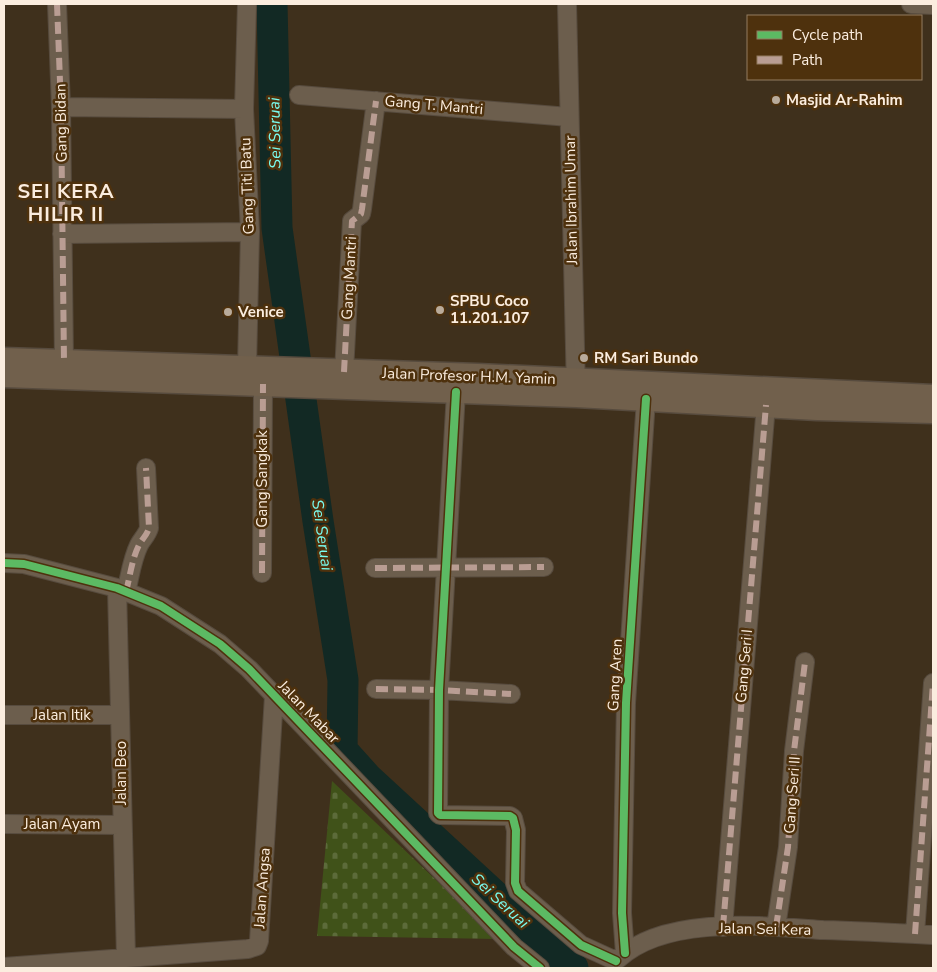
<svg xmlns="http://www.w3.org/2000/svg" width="937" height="972" font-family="'Nunito Sans',sans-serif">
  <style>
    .cemetery { fill: url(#cemetery-stones) }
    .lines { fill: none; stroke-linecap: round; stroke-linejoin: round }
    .river { stroke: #122924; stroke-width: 31 }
    .minor-casing { stroke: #574b3e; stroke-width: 20 }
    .major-casing { stroke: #574b3e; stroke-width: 25 }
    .minor { stroke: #6c5e4d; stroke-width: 18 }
    .major { stroke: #71604c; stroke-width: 22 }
    .quiet { stroke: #b99d93; stroke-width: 6; stroke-dasharray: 12 6; stroke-linecap: butt }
    .cycleway-casing { stroke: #4e310d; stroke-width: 11 }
    .cycleway { stroke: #5cba63; stroke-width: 8 }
    .poi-dot { fill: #b9ab9b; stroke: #4e310d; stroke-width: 2 }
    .labels { text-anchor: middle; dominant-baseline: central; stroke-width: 5; stroke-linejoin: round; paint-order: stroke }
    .poi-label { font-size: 15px; font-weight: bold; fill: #fbeddf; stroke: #4e310d; text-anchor: start }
    .street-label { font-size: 15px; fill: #fbeddf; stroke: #4e310d }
    .water-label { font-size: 16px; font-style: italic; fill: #79fcf0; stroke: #4e310d }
    .district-label { font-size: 20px; font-weight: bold; letter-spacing: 1px; fill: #fbeddf; stroke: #4e310d }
  </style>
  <defs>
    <pattern id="cemetery-stones" width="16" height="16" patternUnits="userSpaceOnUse" patternTransform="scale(1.25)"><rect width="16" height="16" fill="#405219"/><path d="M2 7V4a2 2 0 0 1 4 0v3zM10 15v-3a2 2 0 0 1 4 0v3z" fill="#5c6b3a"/></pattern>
  </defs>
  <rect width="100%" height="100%" fill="#3f301c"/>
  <path class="cemetery" d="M332 781 498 939 317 936Z"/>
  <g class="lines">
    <path class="river" d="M272 4 277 228 318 521 343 680 342 750 368 779 573 968"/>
    <defs>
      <path id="minor" d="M57 4 61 107 64 362
        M247 4 244 109 250 232 247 368
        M567 4 576 391
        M911 4 933 5
        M299 95 569 117
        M61 107 244 109
        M62 234 250 232
        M344 372 352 221 361 214 362 209 376 101
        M456 392 439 690 438 813 440 815 510 816 513 818 516 830 515 883 518 891 581 945 616 961
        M4 563 24 564 117 588 161 606 220 644 249 669 514 947 540 968
        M375 568 544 567
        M262 573 263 384
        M117 588 126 957
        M126 592C130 576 132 559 139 545 142 539 147 535 149 528L146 468
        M376 689 439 690 511 694
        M4 715H120
        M4 824 121 825
        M723 927 766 405
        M776 927 788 847 794 751 805 662
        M915 934 933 683
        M625 953 622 913 626 703 646 399
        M618 959C666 915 762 926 823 930 860 931 897 933 933 935
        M4 967 248 949 257 946 259 941 274 696"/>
      <path id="major" d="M4 359 478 375 933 396
        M4 376 576 396 817 409 933 412"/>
    </defs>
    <use href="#minor" class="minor-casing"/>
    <use href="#major" class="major-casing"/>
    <use href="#minor" class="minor"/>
    <use href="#major" class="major"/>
    <path class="quiet" d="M57 4 61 107 64 362
      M344 372 352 221 361 214 362 209 376 101
      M375 568 544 567
      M262 573 263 384
      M126 592C130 576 132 559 139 545 142 539 147 535 149 528L146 468
      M376 689 439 690 511 694
      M723 927 766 405
      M776 927 788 847 794 751 805 662
      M915 934 933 683"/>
    <defs>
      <path id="cycleway" d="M456 392 439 690 438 813 440 815 510 816 513 818 516 830 515 883 518 891 581 945 616 961
        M4 563 24 564 117 588 161 606 220 644 249 669 514 947 540 968
        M625 953 622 913 626 703 646 399"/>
    </defs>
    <use href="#cycleway" class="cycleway-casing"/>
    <use href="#cycleway" class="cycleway"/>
  </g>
  <g class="poi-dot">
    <circle cx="776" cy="100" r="5"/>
    <circle cx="440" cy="310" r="5"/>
    <circle cx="228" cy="312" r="5"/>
    <circle cx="584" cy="358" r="5"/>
  </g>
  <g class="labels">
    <g class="poi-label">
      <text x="786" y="100">Masjid Ar-Rahim</text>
      <text x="450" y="301">SPBU Coco<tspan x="450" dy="17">11.201.107</tspan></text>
      <text x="238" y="312">Venice</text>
      <text x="594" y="358">RM Sari Bundo</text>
    </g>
    <g class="street-label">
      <text transform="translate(434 105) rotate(5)">Gang T. Mantri</text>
      <text transform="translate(61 123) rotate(-91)">Gang Bidan</text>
      <text transform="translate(247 186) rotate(-92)">Gang Titi Batu</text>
      <text transform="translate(571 200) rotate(-91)">Jalan Ibrahim Umar</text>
      <text transform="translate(349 278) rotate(-87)">Gang Mantri</text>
      <text transform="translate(469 376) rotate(2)">Jalan Profesor H.M. Yamin</text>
      <text transform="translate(262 479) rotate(-90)">Gang Sangkak</text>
      <text transform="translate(744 666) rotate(-85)">Gang Seri I</text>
      <text transform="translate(615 675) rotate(-87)">Gang Aren</text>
      <text transform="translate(309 712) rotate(46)">Jalan Mabar</text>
      <text x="62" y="715">Jalan Itik</text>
      <text transform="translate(121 773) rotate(-90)">Jalan Beo</text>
      <text transform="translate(792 795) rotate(-86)">Gang Seri II</text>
      <text x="62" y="824">Jalan Ayam</text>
      <text transform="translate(262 888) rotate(-86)">Jalan Angsa</text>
      <text transform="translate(765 929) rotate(1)">Jalan Sei Kera</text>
    </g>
    <g class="water-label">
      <text transform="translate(275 133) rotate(-91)">Sei Seruai</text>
      <text transform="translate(322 535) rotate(82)">Sei Seruai</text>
      <text transform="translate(500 901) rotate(43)">Sei Seruai</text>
    </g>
    <g class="district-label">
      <text x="66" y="191">SEI KERA<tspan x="66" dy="23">HILIR II</tspan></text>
    </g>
  </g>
  <rect width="937" height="972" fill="none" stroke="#fbeddf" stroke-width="10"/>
  <rect x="747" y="15" width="175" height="65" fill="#4e310d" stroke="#937c61"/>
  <rect x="757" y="31" width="25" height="8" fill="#5cba63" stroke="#937c61"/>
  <text x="792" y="40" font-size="15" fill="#fbeddf">Cycle path</text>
  <rect x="757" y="56" width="25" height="8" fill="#b99d93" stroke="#937c61"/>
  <text x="792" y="65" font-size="15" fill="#fbeddf">Path</text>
</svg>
